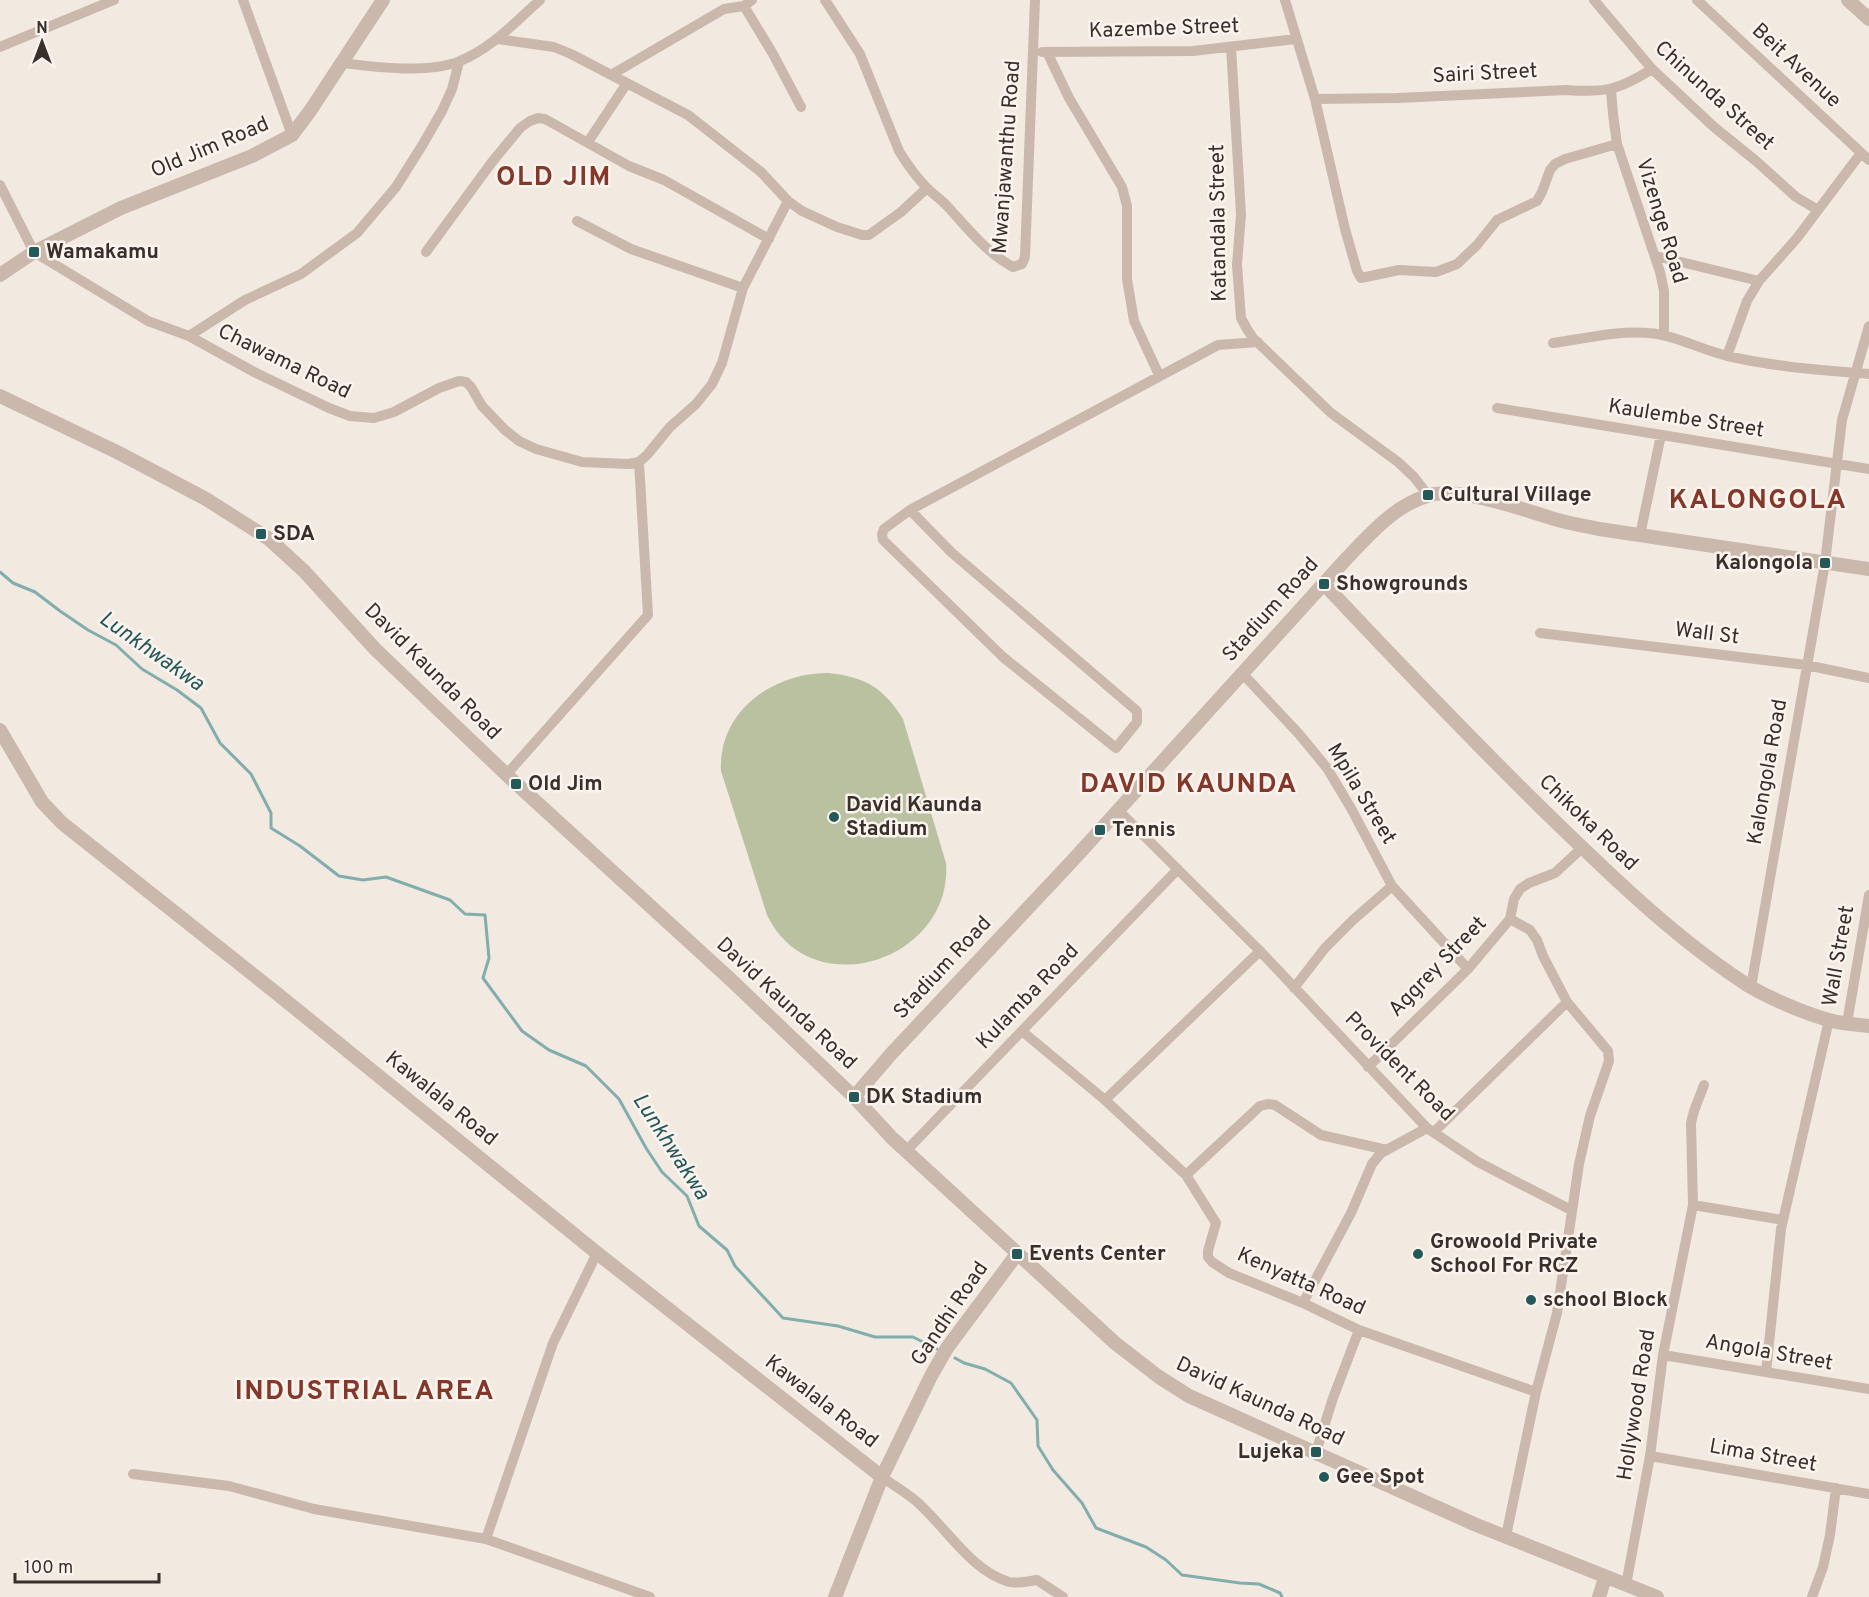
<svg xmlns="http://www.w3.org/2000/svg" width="1869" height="1597" font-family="Overpass,sans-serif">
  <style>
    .green { fill: #b9c1a1 }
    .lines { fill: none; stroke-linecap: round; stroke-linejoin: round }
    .stream { stroke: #81aead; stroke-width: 3 }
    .minor { stroke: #cab8ad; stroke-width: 10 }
    .tertiary { stroke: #cab8ad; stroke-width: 14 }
    .poi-dot { fill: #235958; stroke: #faf3ee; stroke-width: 2 }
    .labels { text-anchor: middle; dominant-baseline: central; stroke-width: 5; stroke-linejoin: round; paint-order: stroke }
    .street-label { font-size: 21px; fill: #392f2b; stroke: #faf3ee }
    .poi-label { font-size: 21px; font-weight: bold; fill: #392f2b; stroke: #faf3ee; text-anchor: start }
    .water-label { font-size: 22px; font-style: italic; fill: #235958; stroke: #faf3ee }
    .district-label { font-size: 27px; font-weight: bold; letter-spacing: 1.5px; fill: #843829; stroke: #faf3ee }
  </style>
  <rect width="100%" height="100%" fill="#f2e9e1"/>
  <path class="green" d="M828 673C865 677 883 687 903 719L946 863C953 960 811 1007 767 915L721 771C718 711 773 673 828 673Z"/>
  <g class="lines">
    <path class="stream" d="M0 572 13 583 35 592 60 611 88 630 116 645 142 669 177 690 201 708 220 743 251 774 271 813V828L300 846 339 876 363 880 386 877 450 900 465 914 485 915 489 958 483 978 522 1031 549 1050 586 1066 619 1099 646 1148 662 1172 687 1196 699 1226 727 1250 735 1266 783 1318 838 1326 875 1337H913L937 1349
      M955 1358 964 1363 985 1369 1011 1383 1037 1420 1038 1446 1053 1470 1082 1503 1096 1528 1146 1547 1166 1560 1182 1575 1240 1583 1259 1584 1280 1593 1282 1597"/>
    <path class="minor" d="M243 0 292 135
      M825 0 860 54 899 151C907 164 916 177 927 188 934 195 942 200 948 207 968 229 987 253 1013 267L1022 264 1025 257 1035 0
      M1285 0 1315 99 1345 229 1357 271 1361 278 1399 270 1436 272 1457 264 1477 245 1497 220 1537 201 1542 192 1550 170 1555 164 1565 159 1617 144
      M1594 0 1652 69 1714 127 1756 161 1796 197 1818 210
      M1697 0 1869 160
      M744 6 773 54 801 107
      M498 39 554 47 571 54 688 115 761 172 788 201 802 211 837 227 862 235H869L901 212 927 188
      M0 47 114 0
      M1231 47 1241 214 1237 265 1241 318 1247 329 1253 338 1331 413 1398 462 1414 477 1428 495
      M1042 52 1193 51 1296 39
      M1047 52 1069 98 1122 187 1127 206V279L1134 321 1159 375
      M341 63C374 67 430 74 460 61 492 48 515 22 540 0
      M611 75 724 9 744 6 752 0
      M1611 90 1613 114 1617 144 1660 272 1664 291V335
      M1315 99 1398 98 1566 90C1605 93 1619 90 1652 69
      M588 142 627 83
      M0 185 34 252 148 321 189 336 256 373 329 408 350 416 374 418 394 412 439 388 459 381 466 382 471 387 482 406 505 430 519 441 536 449 582 462 628 464 639 462 647 455 670 427 696 404 712 384 722 363 743 288 788 201
      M577 221 631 249 743 288
      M426 252 492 162 520 128 530 121 538 118 545 119 629 166 664 180 769 239
      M1656 256 1759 281
      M189 336 245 300 301 274 357 233 396 187 423 144 442 111 452 89 459 62
      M1553 343C1583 339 1618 330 1648 333 1676 335 1701 350 1728 356 1774 367 1822 370 1869 374
      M1727 356 1747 301 1759 281 1797 238 1861 153
      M1497 408 1869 469
      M910 510 951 552 1137 711V722L1116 748 1003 657 883 540 882 534 884 529 910 510 1218 345 1258 342
      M1640 535 1661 435
      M1540 633 1806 665 1869 678
      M1242 673 1299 734 1327 768 1352 810 1392 886 1468 969
      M506 775 648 615 639 462
      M1118 810 1260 951 1427 1128 1478 1162 1571 1210
      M1751 987 1825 563 1842 420 1869 326
      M1294 988 1325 948 1353 920 1392 886
      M1847 1023 1869 895
      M1023 1032 1105 1100 1186 1175 1216 1223 1208 1251V1257L1212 1262 1229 1273 1303 1303 1359 1330 1536 1392
      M1368 1067 1468 969 1510 919 1514 899 1520 889 1529 883 1555 873 1582 848
      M1105 1100 1260 951
      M1434 1132 1567 1002
      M906 1151 1178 869
      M1186 1175 1260 1106 1268 1104 1275 1105 1321 1135 1387 1150
      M1693 1205 1783 1220
      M1303 1303 1351 1213 1372 1164 1381 1153 1427 1128
      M1663 1355 1869 1389
      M1766 1372 1781 1229 1829 1020
      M1316 1452 1333 1398 1359 1330
      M1650 1456 1869 1494
      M133 1474 229 1486 314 1509 486 1539 650 1597
      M882 1477C893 1485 905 1492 916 1501 946 1527 971 1571 1009 1582 1017 1584 1029 1581 1037 1580L1063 1597
      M1506 1536 1536 1392 1557 1313 1579 1164 1590 1116 1609 1061 1608 1051 1567 1002 1543 956 1537 940 1530 930 1510 919
      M486 1539 553 1343 597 1253
      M1626 1585 1650 1456 1663 1355 1693 1205 1691 1123 1694 1111 1704 1085
      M1812 1597 1823 1567 1830 1535 1836 1488"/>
    <path class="tertiary" d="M1848 0 1869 19
      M0 275 34 252 121 208 252 156 292 135 310 111 383 0
      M0 396 119 453 206 499 269 539 304 571 375 649 510 778 729 978 854 1097 892 1138 1115 1343 1159 1377 1189 1396 1474 1524 1657 1597
      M1324 584C1403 668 1482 751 1565 831 1622 886 1682 943 1749 986 1769 998 1806 1014 1829 1020 1841 1024 1856 1024 1869 1026
      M0 730 42 802 62 823 275 992 597 1253 882 1477
      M854 1097 891 1054 1074 859 1347 558C1370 534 1394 506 1427 496 1459 485 1526 511 1558 520 1572 524 1585 526 1599 529L1869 569
      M835 1597 882 1477 931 1376 947 1348 1017 1254
      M1599 1597 1605 1578"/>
  </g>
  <g class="poi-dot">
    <rect x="28" y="246" width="12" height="12" rx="3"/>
    <rect x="1422" y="489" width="12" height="12" rx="3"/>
    <rect x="255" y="528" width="12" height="12" rx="3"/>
    <rect x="1819" y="557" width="12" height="12" rx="3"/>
    <rect x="1318" y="578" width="12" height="12" rx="3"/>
    <rect x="510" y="778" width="12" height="12" rx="3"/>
    <circle cx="834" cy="817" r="6"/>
    <rect x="1094" y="824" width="12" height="12" rx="3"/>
    <rect x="848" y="1091" width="12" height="12" rx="3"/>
    <rect x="1011" y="1248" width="12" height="12" rx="3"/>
    <circle cx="1418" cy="1254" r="6"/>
    <circle cx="1531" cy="1300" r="6"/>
    <rect x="1310" y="1446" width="12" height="12" rx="3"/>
    <circle cx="1324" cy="1477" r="6"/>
  </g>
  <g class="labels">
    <g class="street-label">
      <text transform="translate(1164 29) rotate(-2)">Kazembe Street</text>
      <text transform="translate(1796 66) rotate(43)">Beit Avenue</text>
      <text transform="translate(1485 74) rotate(-3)">Sairi Street</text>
      <text transform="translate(1714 96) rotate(42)">Chinunda Street</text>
      <text transform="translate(210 148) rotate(-23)">Old Jim Road</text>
      <text transform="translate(1007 157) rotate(-86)">Mwanjawanthu Road</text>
      <text transform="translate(1661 221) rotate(73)">Vizenge Road</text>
      <text transform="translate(1219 223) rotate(-91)">Katandala Street</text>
      <text transform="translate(284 362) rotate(26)">Chawama Road</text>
      <text transform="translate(1686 419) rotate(9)">Kaulembe Street</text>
      <text transform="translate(1271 610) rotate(-48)">Stadium Road</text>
      <text transform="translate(1707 634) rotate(7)">Wall St</text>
      <text transform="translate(432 672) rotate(45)">David Kaunda Road</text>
      <text transform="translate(1768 772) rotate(-80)">Kalongola Road</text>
      <text transform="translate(1361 794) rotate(59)">Mpila Street</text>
      <text transform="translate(1588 823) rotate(44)">Chikoka Road</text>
      <text transform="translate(1839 956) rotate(-80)">Wall Street</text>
      <text transform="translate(1438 967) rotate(-46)">Aggrey Street</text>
      <text transform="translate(943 968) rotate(-47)">Stadium Road</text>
      <text transform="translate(1028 997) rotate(-46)">Kulamba Road</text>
      <text transform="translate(786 1004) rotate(43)">David Kaunda Road</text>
      <text transform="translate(1399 1067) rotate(45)">Provident Road</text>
      <text transform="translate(441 1099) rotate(39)">Kawalala Road</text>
      <text transform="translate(1301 1282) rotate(24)">Kenyatta Road</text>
      <text transform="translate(950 1314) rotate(-56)">Gandhi Road</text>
      <text transform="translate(1769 1353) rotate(10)">Angola Street</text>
      <text transform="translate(821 1402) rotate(38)">Kawalala Road</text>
      <text transform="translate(1260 1402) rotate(25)">David Kaunda Road</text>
      <text transform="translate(1637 1405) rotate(-81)">Hollywood Road</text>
      <text transform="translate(1763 1456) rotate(10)">Lima Street</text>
    </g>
    <g class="poi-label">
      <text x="46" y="252">Wamakamu</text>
      <text x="1440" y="495">Cultural Village</text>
      <text x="273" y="534">SDA</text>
      <text x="1813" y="563" text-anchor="end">Kalongola</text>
      <text x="1336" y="584">Showgrounds</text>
      <text x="528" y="784">Old Jim</text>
      <text x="846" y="805">David Kaunda<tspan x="846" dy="24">Stadium</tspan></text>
      <text x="1112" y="830">Tennis</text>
      <text x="866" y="1097">DK Stadium</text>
      <text x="1430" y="1242">Growoold Private<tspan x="1430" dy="24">School For RCZ</tspan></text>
      <text x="1029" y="1254">Events Center</text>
      <text x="1543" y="1300">school Block</text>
      <text x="1304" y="1452" text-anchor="end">Lujeka</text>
      <text x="1336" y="1477">Gee Spot</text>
    </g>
    <g class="water-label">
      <text transform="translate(151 652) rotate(35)">Lunkhwakwa</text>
      <text transform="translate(670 1147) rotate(57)">Lunkhwakwa</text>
    </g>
    <g class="district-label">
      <text x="554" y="178">OLD JIM</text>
      <text x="1758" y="501">KALONGOLA</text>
      <text x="1189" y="785">DAVID KAUNDA</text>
      <text x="365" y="1392">INDUSTRIAL AREA</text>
    </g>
  </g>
  <g transform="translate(42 42)" stroke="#faf3ee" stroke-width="4.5" paint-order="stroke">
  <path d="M0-4.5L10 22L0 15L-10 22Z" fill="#392f2b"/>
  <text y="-9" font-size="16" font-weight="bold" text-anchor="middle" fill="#392f2b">N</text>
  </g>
  <path d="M15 1573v9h144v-9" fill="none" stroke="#392f2b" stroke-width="3"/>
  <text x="24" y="1573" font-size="18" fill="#392f2b" stroke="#faf3ee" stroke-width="4.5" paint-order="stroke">100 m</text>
</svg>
